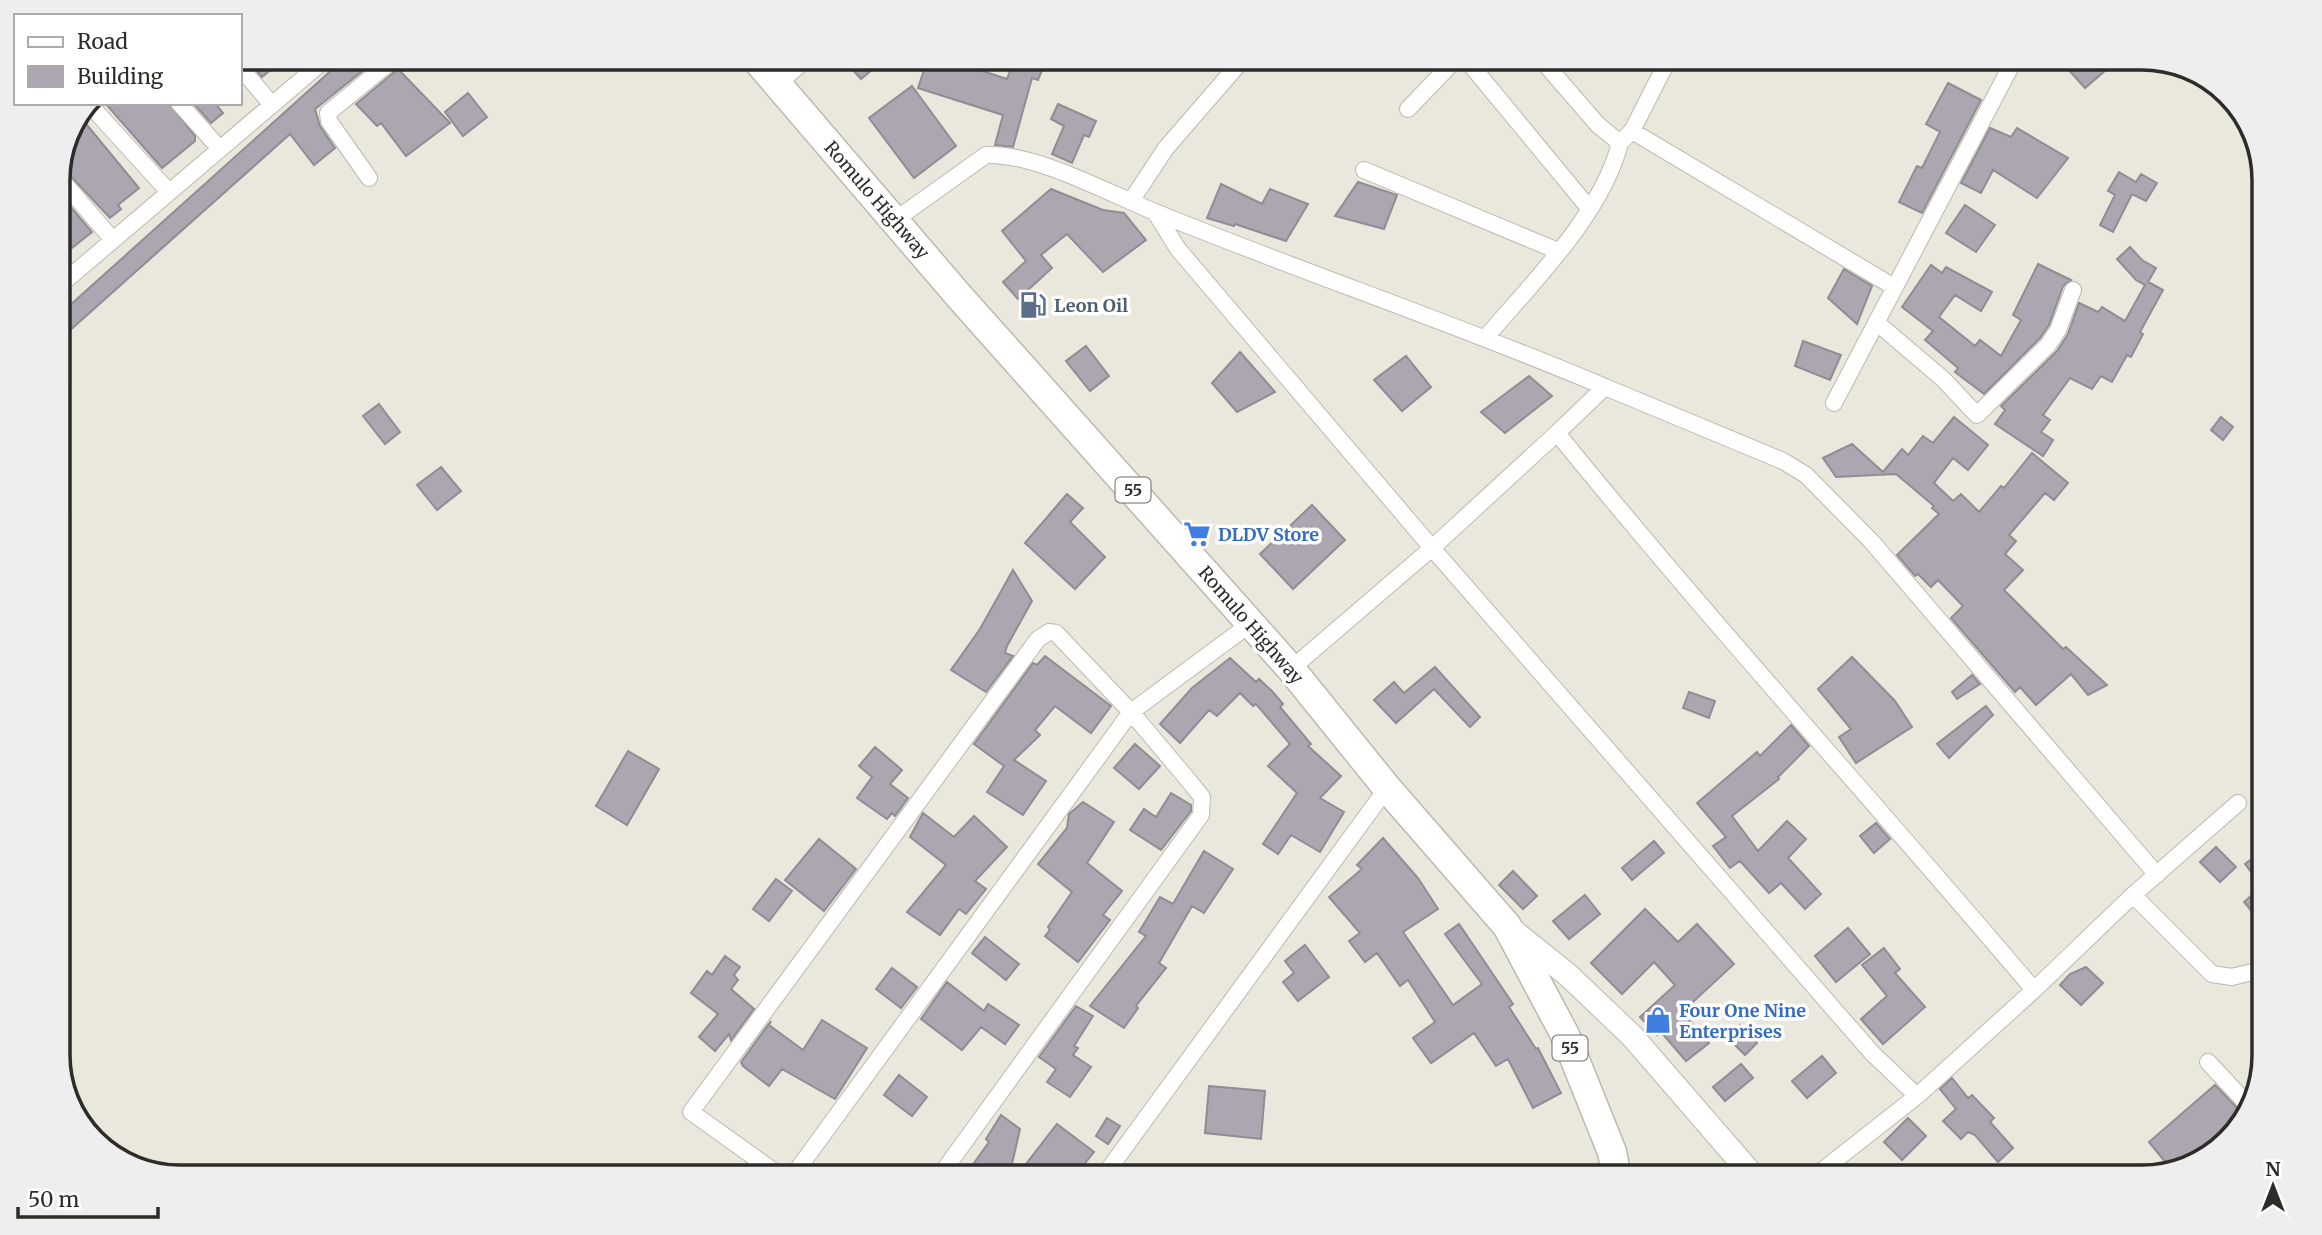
<svg xmlns="http://www.w3.org/2000/svg" width="2322" height="1235" font-family="Merriweather,serif">
  <style>
    .building { fill: #aca6b0; stroke: #918b94; stroke-width: 2 }
    .lines { fill: none; stroke-linecap: round; stroke-linejoin: round }
    .street-casing { stroke: #bcb9af; stroke-width: 18 }
    .secondary-casing { stroke: #bcb9af; stroke-width: 25 }
    .highway-casing { stroke: #bcb9af; stroke-width: 31 }
    .street { stroke: #fff; stroke-width: 16 }
    .secondary { stroke: #fff; stroke-width: 23 }
    .highway { stroke: #fff; stroke-width: 28 }
    .labels { text-anchor: middle; dominant-baseline: central; stroke-width: 7; stroke-linejoin: round; paint-order: stroke }
    .shield { fill: #fff; stroke: #6c6b68; stroke-width: 2 }
    .shield-label { font-size: 16px; font-weight: bold; fill: #2d2c28 }
    .street-label { font-size: 18px; fill: #2d2c28; stroke: #fff }
    .service-label { font-size: 18px; font-weight: bold; fill: #4e5e75; stroke: #fff; text-anchor: start }
    .shop-label { font-size: 18px; font-weight: bold; fill: #366cbe; stroke: #fff; text-anchor: start }
    .rim { fill: none; stroke: #2d2c28; stroke-width: 3.5 }
  </style>
  <rect width="100%" height="100%" fill="#eae7dc"/>
  <path class="building" d="M245 58H266L274 67 262 77Z
    M345 58H366L371 64 315 109 320 126 335 148 314 165 290 134 58 341V316Z
    M842 58H886L861 79Z
    M928 58H943L1007 79 1015 58H1047L1038 80 1032 78 1013 147 995 145 1003 115 918 88Z
    M2058 58H2110L2101 66 2106 70 2085 88Z
    M398 69 450 123 406 156 381 123 377 126 356 104Z
    M1948 83 1981 100 1922 213 1899 202 1917 166 1922 168 1940 132 1926 124Z
    M912 86 956 146 914 178 869 118Z
    M468 93 487 117 463 136 445 112Z
    M105 103H169L195 136V141L162 168Z
    M193 103H215L223 113 211 123Z
    M1058 104 1096 121 1089 137 1084 135 1072 163 1052 154 1064 126 1051 119Z
    M82 119 139 188 118 205 121 209 110 218 61 166Z
    M1990 128 2011 137 2017 128 2068 158 2037 198 1993 170 1981 193 1961 183Z
    M2119 172 2136 182 2141 174 2157 183 2146 201 2132 194 2113 232 2100 225 2115 195 2108 191Z
    M1358 182 1397 195 1384 229 1335 216Z
    M1221 184 1262 204 1270 189 1308 204 1286 241 1235 224 1234 226 1207 218Z
    M1051 189 1103 210 1124 213 1146 240 1103 272 1067 234 1041 255 1052 268 1018 299 1003 282 1026 261 1002 231Z
    M58 192 92 232 58 259Z
    M1965 205 1995 225 1976 252 1946 233Z
    M2130 247 2142 260 2156 268 2148 282 2163 290 2140 332 2143 334 2131 357 2127 355 2112 382 2101 376 2092 389 2070 378 2043 415 2050 420 2041 432 2053 440 2043 456 1995 424 2005 410 2001 406 2057 351 2068 334 2079 303 2098 312 2102 307 2125 321 2145 285 2136 280 2117 259Z
    M2038 264 2071 280 2063 286 2049 325 2040 338 1984 394 1955 372 1958 368 1925 340 1933 331 1902 307 1931 265 1942 273 1946 267 1992 292 1981 311 1955 295 1939 317 1975 346 1980 340 2001 356 2021 320 2013 315Z
    M1844 269 1872 286 1857 324 1828 298Z
    M1803 341 1841 355 1830 380 1795 366Z
    M1086 346 1109 376 1090 391 1066 361Z
    M1240 352 1275 392 1237 412 1212 383Z
    M1406 356 1431 387 1402 411 1374 380Z
    M1529 376 1552 396 1505 433 1481 412Z
    M379 404 400 432 385 444 363 416Z
    M1954 417 1988 445 1968 470 1953 458 1934 483 1953 501 1961 494 1979 512 2001 486 2004 488 2032 453 2068 483 2054 500 2045 493 2009 535 2016 541 2005 554 2023 570 2004 590 2063 649 2066 647 2107 685 2088 695 2071 674 2036 705 2020 687 2015 692 1951 618 1963 606 1938 580 1931 587 1918 574 1915 576 1897 555 1939 514 1932 508 1934 506 1896 474 1836 477 1823 458 1852 444 1883 472 1902 449 1908 455 1923 436 1933 443Z
    M2221 417 2233 427 2223 440 2211 430Z
    M441 467 461 491 437 510 417 485Z
    M1067 494 1083 508 1070 522 1105 557 1075 589 1025 543Z
    M1312 505 1345 540 1293 589 1260 554Z
    M1013 570 1032 601 1007 646 1005 653 1013 656 986 692 951 670 980 629Z
    M1045 656 1111 706 1091 733 1055 706 1035 730 1040 735 1014 760 1046 781 1023 815 987 792 1004 766 974 744 1033 663 1037 665Z
    M1852 657 1895 701 1912 727 1856 763 1839 737 1851 729 1818 689Z
    M1230 658 1256 682 1259 679 1272 691 1283 704 1280 707 1311 744 1308 746 1341 776 1320 798 1344 812 1320 852 1291 835 1278 854 1263 844 1297 793 1268 766 1290 744 1256 704 1253 706 1240 693 1217 716 1209 710 1180 743 1160 724 1192 688Z
    M1435 667 1480 717 1470 727 1434 689 1396 723 1374 700 1394 682 1404 693Z
    M1972 675 1980 684 1957 699 1952 692Z
    M1689 692 1715 701 1709 718 1683 708Z
    M1986 706 1993 715 1949 758 1937 744Z
    M1791 725 1809 746 1778 777 1779 779 1732 816 1758 851 1787 821 1806 839 1788 858 1821 894 1805 909 1781 883 1769 893 1740 861 1730 868 1713 846 1726 837 1697 803 1757 752 1760 756Z
    M1135 744 1160 766 1139 789 1114 768Z
    M875 747 902 770 890 784 908 798 895 816 892 813 887 819 857 798 872 777 859 766Z
    M628 751 659 769 627 825 596 806Z
    M1171 793 1191 805V811L1161 850 1130 830 1144 809 1156 817Z
    M1083 802 1114 822 1087 863 1122 891 1103 915 1110 920 1078 962 1045 936 1050 930 1048 927 1072 892 1038 864 1067 828 1069 814Z
    M923 813 954 837 974 816 1007 847 975 881 986 889 966 914 959 909 940 935 907 912 946 865 910 837Z
    M1876 823 1890 839 1874 853 1860 836Z
    M1383 838 1418 878 1438 909 1403 932 1453 1005 1482 984 1445 934 1459 924 1513 1004 1509 1007 1536 1049 1538 1048 1561 1093 1533 1108 1508 1059 1496 1066 1474 1033 1431 1063 1413 1038 1435 1022 1408 980 1400 986 1377 953 1365 962 1349 941 1360 933 1329 897 1362 869 1357 865Z
    M819 839 856 869 824 911 785 880Z
    M1654 841 1664 853 1632 880 1622 868Z
    M2216 847 2236 867 2220 882 2200 862Z
    M2264 850V870L2255 877 2245 864Z
    M1204 851 1233 869 1204 913 1192 906 1159 963 1166 968 1136 1006 1138 1008 1124 1028 1090 1006 1146 936 1139 932 1160 897 1173 904Z
    M1513 871 1537 896 1523 909 1499 885Z
    M776 879 792 891 769 921 753 909Z
    M2264 884V926L2244 902Z
    M1585 895 1600 914 1569 939 1553 921Z
    M1645 909 1678 942 1697 924 1734 964 1682 1012 1709 1043 1686 1061 1661 1032 1657 1035 1640 1017 1675 985 1654 962 1622 994 1591 963Z
    M1848 928 1870 954 1836 982 1815 956Z
    M985 937 1019 964 1006 980 972 953Z
    M1305 945 1329 977 1298 1001 1283 982 1294 973 1285 961Z
    M1884 948 1900 969 1895 973 1925 1007 1883 1044 1861 1019 1887 996 1862 965Z
    M725 956 740 967 734 975 738 980 731 989 754 1009 731 1040 729 1034 715 1051 699 1037 718 1014 691 993 707 971 712 975Z
    M2086 967 2103 983 2081 1005 2060 985 2070 974Z
    M892 968 917 987 901 1008 876 989Z
    M947 982 984 1011 988 1004 1019 1025 1005 1044 981 1027 962 1050 921 1019Z
    M1076 1006 1093 1016 1074 1046 1078 1048 1073 1055 1091 1067 1070 1097 1047 1082 1056 1069 1039 1057Z
    M822 1020 867 1048 835 1099 782 1069 769 1086 743 1066 741 1062 771 1021 769 1025 803 1050Z
    M1740 1025 1757 1043 1745 1055 1727 1037Z
    M1822 1056 1836 1073 1807 1098 1792 1081Z
    M1741 1064 1753 1078 1725 1101 1713 1087Z
    M899 1075 927 1097 912 1116 884 1095Z
    M1952 1078 1968 1098 1972 1095 1994 1118 1990 1122 2013 1148 1998 1162 1975 1135 1968 1132 1961 1139 1943 1121 1956 1109 1940 1089Z
    M2215 1085 2242 1113 2199 1151 2194 1157 2197 1161 2171 1169 2149 1142Z
    M1209 1086 1265 1091 1261 1139 1205 1133Z
    M1001 1115 1020 1129 1009 1177H964L989 1142 986 1139Z
    M1107 1118 1120 1126 1108 1144 1096 1136Z
    M1908 1118 1926 1136 1902 1160 1884 1142Z
    M1057 1124 1094 1152 1074 1177H1016Z"/>
  <g class="lines">
    <defs>
      <path id="street" d="M1465 58 1588 207
        M240 67 272 105
        M777 84 808 58
        M179 103 220 149
        M89 104 169 192
        M1408 109 1457 58
        M1632 131 1669 58
        M1620 143 1632 131 1894 287
        M1364 170 1558 251
        M58 176 113 240
        M369 178 329 121 328 113 395 58
        M1131 201 1166 148 1244 58
        M1155 212 1178 249 1432 548 1291 669
        M895 220 986 155C1036 153 1108 193 1155 212 1304 273 1457 324 1605 387L1557 433
        M58 287 327 58
        M1876 322 1943 379 1977 415 2048 345 2058 330 2073 290
        M1487 336C1533 282 1602 214 1620 143L1598 125 1540 58
        M1605 387 1783 461 1806 475 1872 542 2157 875
        M1834 403 2011 66
        M2133 895 2238 803
        M2208 1062 2252 1109
        M1917 1096 1872 1053 1432 548 1557 433C1711 623 1876 803 2034 990L2133 895 2212 974 2232 977 2264 969
        M782 1177 691 1112 1038 639 1049 632 1056 633 1131 712 1189 781 1202 797 1201 815 939 1177
        M792 1177 1131 712 1250 624
        M1103 1177 1387 788
        M1814 1177 1917 1096 2034 990"/>
      <path id="secondary" d="M1512 930 1568 975 1632 1036 1754 1177"/>
      <path id="highway" d="M755 58 958 295 1291 669 1387 788 1507 926 1565 1035 1612 1152 1617 1177"/>
    </defs>
    <use href="#street" class="street-casing"/>
    <use href="#secondary" class="secondary-casing"/>
    <use href="#highway" class="highway-casing"/>
    <use href="#street" class="street"/>
    <use href="#secondary" class="secondary"/>
    <use href="#highway" class="highway"/>
  </g>
  <defs>
    <symbol id="fuel-bare" viewBox="-9 -9 18 18"><path d="M-5.5-6h7V0h2V4h1.3V-2.5L3-4.5l.8-.8L6-3V5H2.5V1h-1V6h-7ZM-4.2-4.7v3.2H.2V-4.7Z" fill="#5c6f8a" stroke="#fff" stroke-width="2.5" paint-order="stroke"/></symbol>
    <symbol id="supermarket-bare" viewBox="-9 -9 18 18"><path d="M-6-5.5h2.5l.6 2H6L4.5 2H-2.5L-4.4-4H-6ZM-1.5 3.2a1.3 1.3 0 1 0 .1 0ZM3 3.2a1.3 1.3 0 1 0 .1 0Z" fill="#3f7fe0" stroke="#fff" stroke-width="2.5" paint-order="stroke"/></symbol>
    <symbol id="shop-bare" viewBox="-9 -9 18 18"><path d="M-5-2.5h2.3a2.7 3.5 0 0 1 5.4 0H5L5.5 6h-11ZM-1.5-2.5h3a1.5 2.3 0 0 0-3 0Z" fill="#3f7fe0" stroke="#fff" stroke-width="2.5" paint-order="stroke"/></symbol>
  </defs>
  <g fill-rule="evenodd">
    <use href="#fuel-bare" x="1014" y="286" width="38" height="38"/>
    <use href="#supermarket-bare" x="1178" y="515" width="38" height="38"/>
    <use href="#shop-bare" x="1639" y="1001" width="38" height="38"/>
  </g>
  <g class="labels">
    <g class="shield">
      <rect x="1115.5" y="477.5" width="35" height="25" rx="5"/>
      <rect x="1552.5" y="1035.5" width="35" height="25" rx="5"/>
    </g>
    <g class="shield-label">
      <text x="1133" y="490">55</text>
      <text x="1570" y="1048">55</text>
    </g>
    <g class="street-label">
      <text transform="translate(877 200) rotate(49)">Romulo Highway</text>
      <text transform="translate(1251 625) rotate(49)">Romulo Highway</text>
    </g>
    <g class="service-label">
      <text x="1054" y="305">Leon Oil</text>
    </g>
    <g class="shop-label">
      <text x="1218" y="534">DLDV Store</text>
      <text x="1679" y="1010">Four One Nine<tspan x="1679" dy="21">Enterprises</tspan></text>
    </g>
  </g>
  <path d="M0 0H2322V1235H0ZM180 70H2142A110 110 0 0 1 2252 180V1055A110 110 0 0 1 2142 1165H180A110 110 0 0 1 70 1055V180A110 110 0 0 1 180 70Z" fill="#eee" fill-rule="evenodd"/>
  <path class="rim" d="M180 70H2142A110 110 0 0 1 2252 180V1055A110 110 0 0 1 2142 1165H180A110 110 0 0 1 70 1055V180A110 110 0 0 1 180 70Z"/>
  <rect x="14" y="14" width="228" height="91" fill="#ffffff" stroke="#ababa9" stroke-width="2"/>
  <rect x="28" y="37" width="35" height="10" fill="#ffffff" stroke="#ababa9" stroke-width="2"/>
  <text x="77" y="49" font-size="21" fill="#2d2c28">Road</text>
  <rect x="28" y="66" width="35" height="21" fill="#aca6b0" stroke="#ababa9" stroke-width="2"/>
  <text x="77" y="84" font-size="21" fill="#2d2c28">Building</text>
  <g transform="translate(2273 1186)" stroke="#ffffff" stroke-width="5" paint-order="stroke">
  <path d="M0-5L12 26L0 18L-12 26Z" fill="#2d2c28"/>
  <text y="-10" font-size="19" font-weight="bold" text-anchor="middle" fill="#2d2c28">N</text>
  </g>
  <path d="M18 1207v10h140v-10" fill="none" stroke="#2d2c28" stroke-width="3.5"/>
  <text x="28" y="1207" font-size="21" fill="#2d2c28" stroke="#ffffff" stroke-width="5" paint-order="stroke">50 m</text>
</svg>
